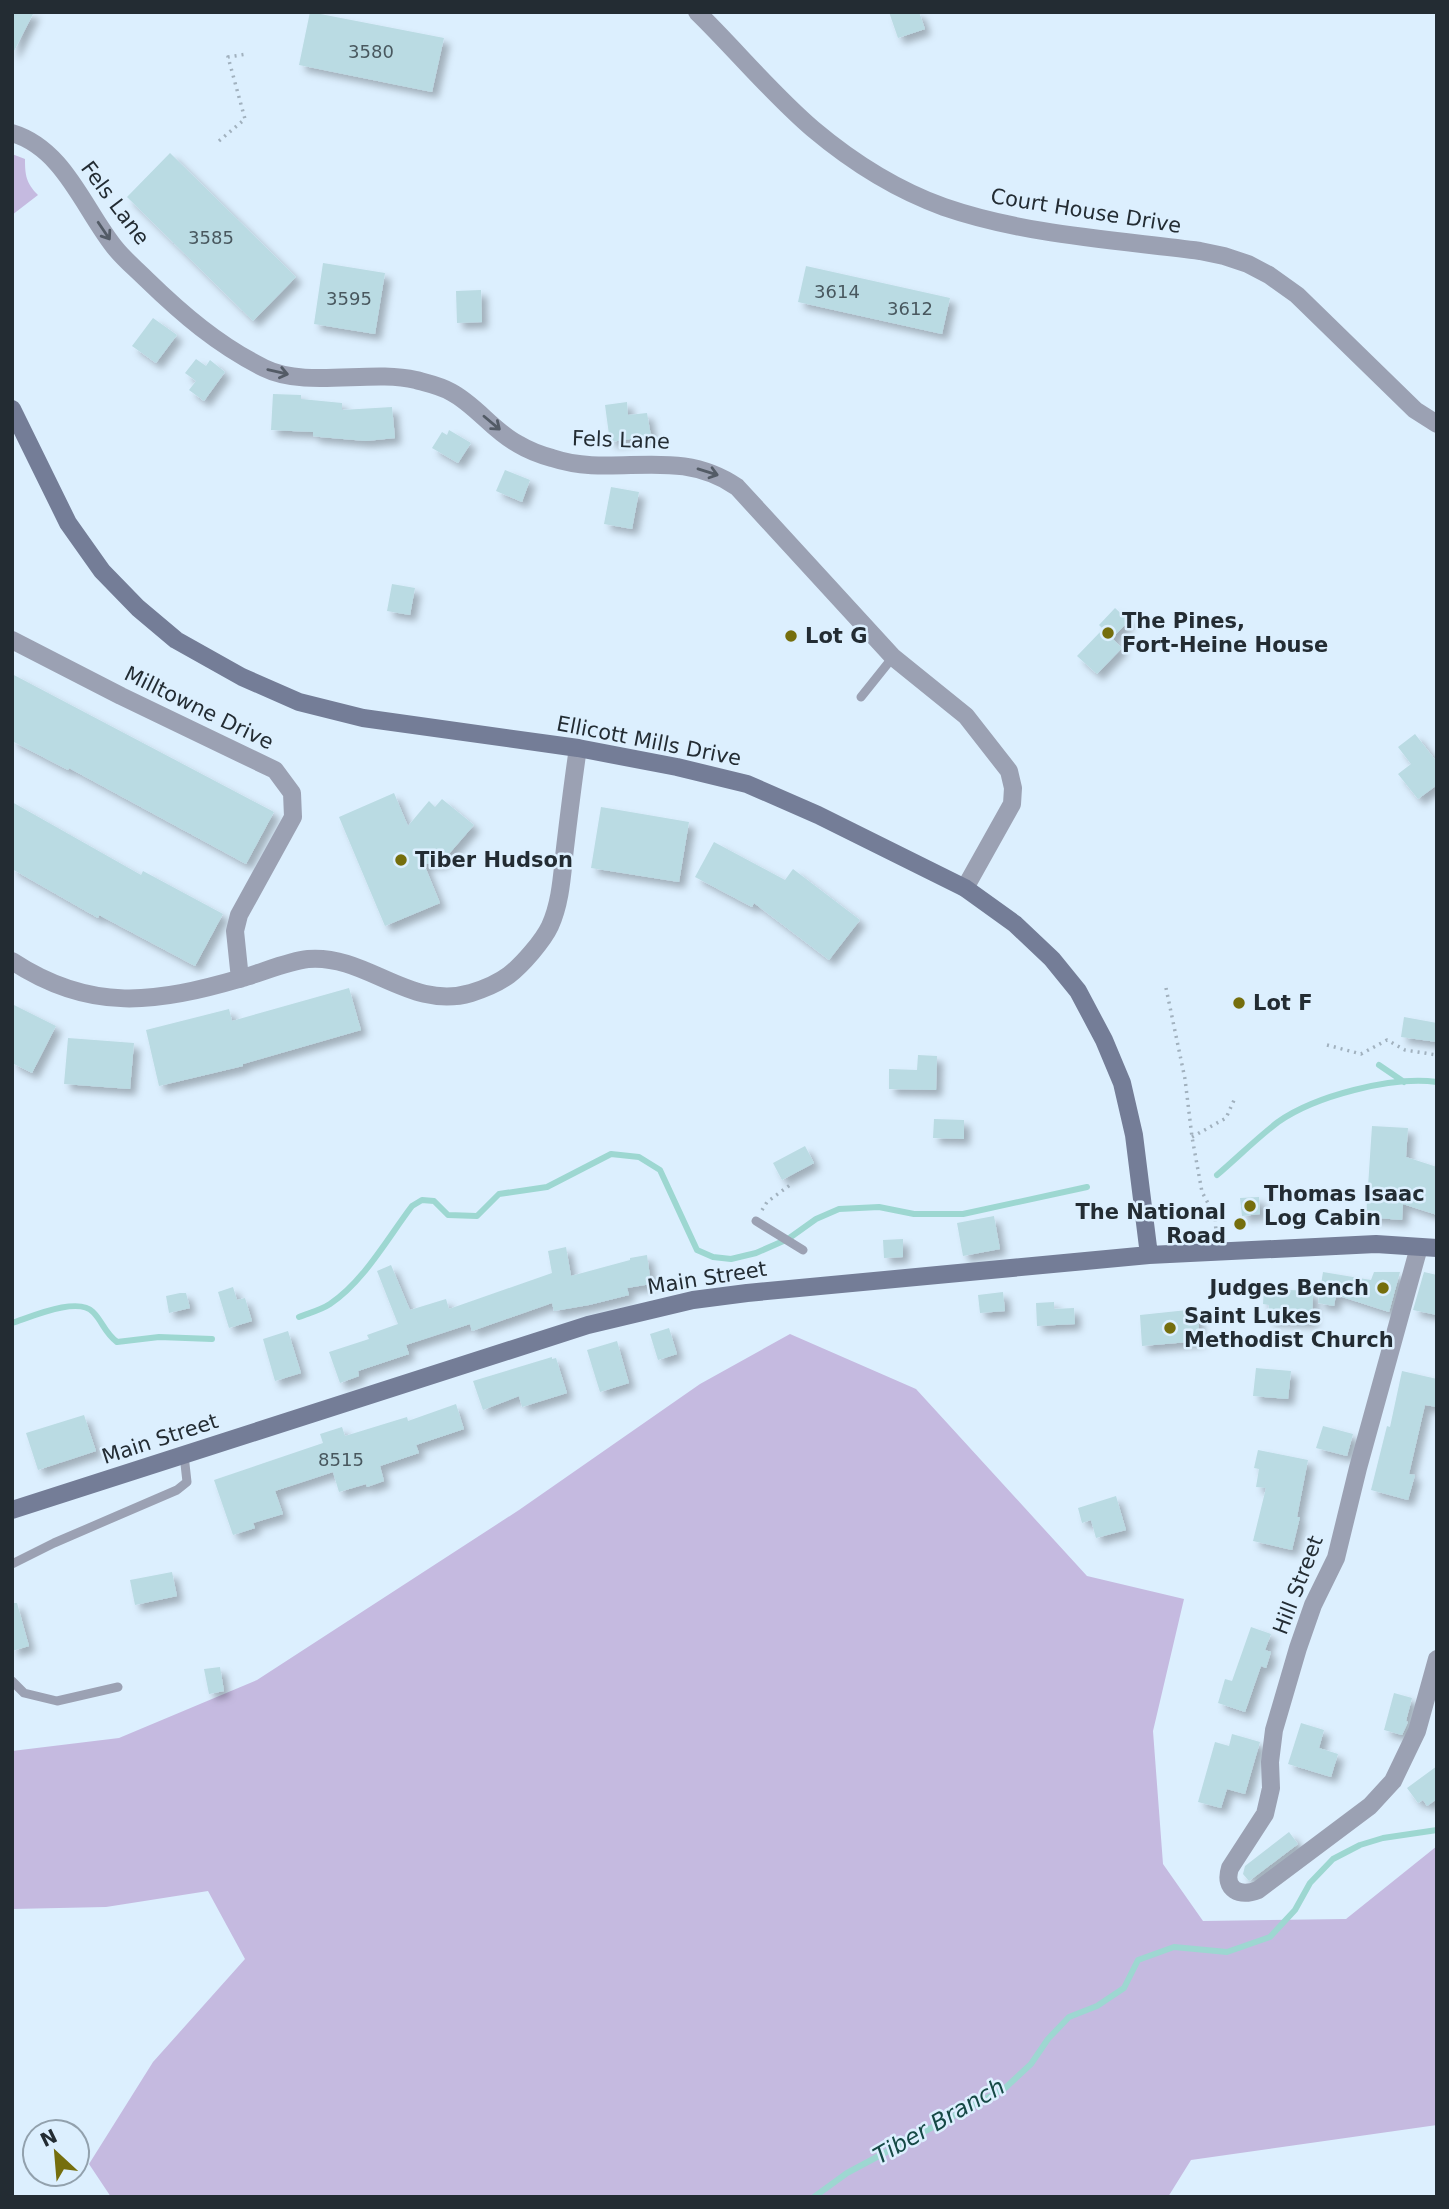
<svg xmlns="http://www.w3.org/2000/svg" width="1449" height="2209" font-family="'DejaVu Sans',sans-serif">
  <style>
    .green { fill: #c5bae0 }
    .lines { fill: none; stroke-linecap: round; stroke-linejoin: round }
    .stream { stroke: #9dd7d1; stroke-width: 6 }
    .building { fill: #badbe3; filter: url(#shadow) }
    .path { stroke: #a1b1be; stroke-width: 3.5; stroke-dasharray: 2 5; stroke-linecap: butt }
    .lane { stroke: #9ba1b3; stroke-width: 9 }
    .street { stroke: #9ba1b3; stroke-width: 18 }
    .secondary { stroke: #747d97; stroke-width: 18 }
    .oneway { stroke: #535b66 }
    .poi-dot { fill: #756e0d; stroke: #dceffe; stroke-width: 2.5 }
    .labels { text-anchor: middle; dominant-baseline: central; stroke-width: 5; stroke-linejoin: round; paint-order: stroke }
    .number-label { font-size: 18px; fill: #49585f }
    .street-label { font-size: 21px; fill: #232c33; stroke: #dceffe }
    .poi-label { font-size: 21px; font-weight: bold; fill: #232c33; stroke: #dceffe; text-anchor: start }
    .water-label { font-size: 23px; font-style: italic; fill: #154945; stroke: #dceffe }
  </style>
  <defs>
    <filter id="shadow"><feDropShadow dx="6" dy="6" stdDeviation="3.5" flood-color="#0004"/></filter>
  </defs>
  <rect width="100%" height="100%" fill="#dceffe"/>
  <path class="green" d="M12 154 25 159C25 175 26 183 38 195L12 215Z
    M790 1334 916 1389 1087 1576 1184 1599 1153 1731 1163 1864 1203 1921 1346 1919 1437 1846V2125L1191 2160 1168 2197H111L89 2164 153 2062 245 1959 208 1891 106 1907 12 1909V1751L119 1738 257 1680 519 1510 700 1384Z"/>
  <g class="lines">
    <path class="stream" d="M1379 1065 1404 1082
      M1217 1175C1237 1158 1257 1138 1278 1122 1315 1096 1391 1076 1437 1082
      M299 1317C309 1313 321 1310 330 1304 364 1281 387 1239 412 1206L422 1200 434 1201 448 1215 477 1216 499 1194 547 1187 611 1154 639 1157 660 1170 697 1250 713 1257 731 1259 756 1253 788 1239 816 1219 839 1209 879 1207 914 1214H963L1087 1187
      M12 1323C31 1317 78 1296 93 1312 103 1322 104 1332 117 1342L159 1337 212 1339
      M814 2197 847 2173 1004 2089 1031 2064 1048 2039 1069 2017 1097 2006 1124 1988 1138 1960 1174 1947 1227 1952 1270 1937 1295 1910 1310 1883 1333 1859 1360 1845 1383 1838 1437 1830"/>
  </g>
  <path class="building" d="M12 12H34L12 55Z
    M310 12 444 38 432 92 299 65Z
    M889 12H919L925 29 898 38Z
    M170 153 296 277 253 321 127 197Z
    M323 263 385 273 375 334 314 324Z
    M806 266 950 298 942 334 798 302Z
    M481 290 482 322 457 323 456 291Z
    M153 318 177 335 156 363 132 346Z
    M196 359 206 366 210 360 225 372 204 401 189 390 196 381 185 373Z
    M273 394 301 395V399L342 403V410L392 407 395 438 366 441 320 437 313 436V432L271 430Z
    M627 402 628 415 647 413 651 436 610 442 605 405Z
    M449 430 471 443 458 463 432 448 442 432 447 435Z
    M505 470 530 480 522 502 496 491Z
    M611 487 639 492 632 529 604 524Z
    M392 584 415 588 410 615 387 611Z
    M1115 608 1129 621 1112 638 1122 648 1097 674 1077 656 1103 629 1099 625Z
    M12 674 274 812 246 864 69 768 68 770 12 741Z
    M1415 734 1437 762V785L1418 799 1398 774 1411 764 1398 747Z
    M394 793 408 826 429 801 435 807 442 799 474 825 441 863 424 864 440 903 385 926 339 817Z
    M12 802 141 875 143 871 223 914 195 966 99 915 98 918 12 869Z
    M601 807 689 822 679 882 591 868Z
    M714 842 785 880 793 869 860 920 829 960 754 903 752 907 695 877Z
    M349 988 361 1030 243 1064V1066L159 1086 146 1030 229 1009 232 1021Z
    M12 1004 56 1026 32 1073 12 1063Z
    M1404 1017 1437 1023V1042L1401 1037Z
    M68 1038 134 1043 130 1089 64 1084Z
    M918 1055 937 1056 936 1090 889 1089V1069L917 1070Z
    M934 1119 964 1120V1139L933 1138Z
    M1372 1126 1408 1128 1406 1157 1437 1167V1215L1403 1204 1402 1220 1366 1217Z
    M805 1146 814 1163 782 1180 773 1163Z
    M1259 1197 1260 1214 1242 1216 1240 1198Z
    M994 1216 1000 1249 963 1256 957 1223Z
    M903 1239V1257L884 1258 883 1240Z
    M566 1247 571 1276 630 1260V1258L647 1255 651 1284 627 1288 629 1295 589 1305 554 1311 552 1303 472 1331 470 1324 406 1345 409 1354 358 1371 359 1376 340 1383 329 1352 369 1339 367 1335 398 1324 377 1271 391 1265 410 1310 446 1299 449 1309 552 1273 548 1251Z
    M1323 1272 1371 1280 1374 1272H1400L1389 1312 1336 1295 1334 1306 1318 1303Z
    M1424 1272 1437 1275V1315L1413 1310Z
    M233 1287 237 1300 245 1298 252 1321 229 1328 218 1292Z
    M1264 1289 1313 1291 1312 1322 1268 1320 1269 1305 1263 1304Z
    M1003 1292 1005 1311 980 1313 978 1295Z
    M180 1293H186L190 1308 169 1313 166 1296Z
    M1054 1302V1309L1074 1308 1075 1324 1037 1326 1036 1303Z
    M1197 1309 1200 1341 1142 1346 1140 1315Z
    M669 1328 677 1354 658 1360 650 1334Z
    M288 1331 301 1373 275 1381 263 1339Z
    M617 1341 629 1383 600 1392 587 1350Z
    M552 1357V1359L556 1358 567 1393 522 1407 519 1396 483 1410 473 1381Z
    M1256 1368 1291 1371 1288 1399 1253 1396Z
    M1402 1371 1437 1379V1407L1425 1405 1409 1474 1415 1475 1408 1500 1371 1490 1387 1426 1390 1427Z
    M456 1404 464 1429 416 1445 419 1453 380 1466 384 1481 367 1487 366 1484 339 1492 333 1472 275 1491 283 1514 253 1523 255 1528 233 1535 214 1480 323 1443 320 1434 342 1427 345 1436 407 1417 408 1421Z
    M84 1415 96 1451 38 1470 26 1433Z
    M1323 1426 1353 1434 1347 1456 1316 1448Z
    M1258 1450 1308 1460 1297 1517H1300L1292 1550 1253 1541 1266 1488 1256 1487 1259 1469 1254 1468Z
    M1116 1496 1126 1530 1096 1538 1091 1520 1082 1523 1078 1508Z
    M172 1572 177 1596 135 1605 130 1580Z
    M12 1603H17L29 1646 12 1651Z
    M1251 1627 1271 1634 1265 1650 1271 1652 1266 1668 1261 1666 1245 1712 1218 1703 1225 1679 1232 1681Z
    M220 1667 224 1691 209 1694 204 1669Z
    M1394 1693 1412 1698 1406 1721 1408 1722 1402 1735 1384 1730Z
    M1301 1723 1324 1730 1319 1748 1338 1754 1331 1777 1288 1764Z
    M1232 1734 1260 1742 1245 1794 1227 1789 1221 1808 1198 1802 1215 1742 1229 1746Z
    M1437 1766V1799L1427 1806 1423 1800 1418 1803 1407 1788Z
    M1289 1832 1298 1844 1249 1881 1243 1874 1245 1866Z"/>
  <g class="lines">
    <path class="path" d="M219 141 245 119 228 57 247 54
      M1166 988 1185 1079 1192 1137 1202 1192 1215 1216 1216 1232
      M1327 1045 1361 1054 1387 1040 1405 1050 1437 1055
      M1192 1137 1226 1118 1235 1098
      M762 1210 767 1202 790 1185"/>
    <path class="lane" d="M861 697 893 657
      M756 1221 803 1250
      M12 1564 54 1543 177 1490 187 1482 184 1455
      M12 1681 24 1693 57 1701 118 1687"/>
    <path class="street" d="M697 12C736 50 771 93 813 129 851 161 897 190 944 207 1025 235 1116 240 1200 251L1224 256 1248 264 1269 275 1297 295 1415 410 1437 424
      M12 133C65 149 84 210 116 249 125 260 136 269 146 279 182 314 218 345 264 368 306 389 371 369 416 380 427 383 441 386 451 392 476 405 493 431 518 444 528 450 541 455 552 458 615 479 676 445 737 487L893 657 966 716 1009 771 1013 788 1012 804 965 888
      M12 640 121 696 275 770 292 793 293 817 239 915 235 931 240 979
      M12 961C91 1013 156 1003 242 978 261 973 288 961 308 959 367 954 410 1011 471 993 484 989 497 984 509 975 522 965 543 941 550 926 561 902 562 874 565 848 569 815 573 781 578 748
      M1419 1247 1358 1468 1336 1558 1313 1605 1298 1648 1274 1730 1270 1762 1271 1788 1265 1814 1230 1868C1223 1890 1240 1897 1258 1890L1370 1806 1393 1781 1417 1731 1437 1659"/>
    <path class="secondary" d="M12 409 68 523 102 571 138 608 176 640 242 677 299 702 363 718 578 748 677 767 747 784 818 815 965 888 1015 924 1052 959 1078 991 1104 1040 1122 1083 1134 1135 1149 1255
      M12 1510 588 1325 693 1300 747 1293 1149 1255 1376 1244 1437 1248"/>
  </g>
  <defs><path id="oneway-shaft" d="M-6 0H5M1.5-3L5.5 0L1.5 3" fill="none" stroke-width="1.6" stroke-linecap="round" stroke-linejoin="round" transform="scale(1.75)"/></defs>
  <g class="oneway">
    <use href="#oneway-shaft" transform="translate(104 231) rotate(56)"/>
    <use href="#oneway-shaft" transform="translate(278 372) rotate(13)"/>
    <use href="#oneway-shaft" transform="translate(492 423) rotate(40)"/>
    <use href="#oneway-shaft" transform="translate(708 472) rotate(17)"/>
  </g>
  <g class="poi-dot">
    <circle cx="1108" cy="633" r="7"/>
    <circle cx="791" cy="636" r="7"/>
    <circle cx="401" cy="860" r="7"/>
    <circle cx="1239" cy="1003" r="7"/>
    <circle cx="1250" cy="1206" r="7"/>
    <circle cx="1240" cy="1224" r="7"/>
    <circle cx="1383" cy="1288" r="7"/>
    <circle cx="1170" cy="1328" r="7"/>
  </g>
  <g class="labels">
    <g class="number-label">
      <text x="371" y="51">3580</text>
      <text x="211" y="237">3585</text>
      <text x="837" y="291">3614</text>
      <text x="349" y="298">3595</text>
      <text x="910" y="308">3612</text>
      <text x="341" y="1459">8515</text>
    </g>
    <g class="street-label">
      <text transform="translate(115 203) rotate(53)">Fels Lane</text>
      <text transform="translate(1086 211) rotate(9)">Court House Drive</text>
      <text transform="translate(621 440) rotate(2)">Fels Lane</text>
      <text transform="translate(199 708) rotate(26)">Milltowne Drive</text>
      <text transform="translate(649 741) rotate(11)">Ellicott Mills Drive</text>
      <text transform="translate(707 1278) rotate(-9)">Main Street</text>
      <text transform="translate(160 1439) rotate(-18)">Main Street</text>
      <text transform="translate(1298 1585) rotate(-69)">Hill Street</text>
    </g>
    <g class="poi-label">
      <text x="1122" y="621">The Pines,<tspan x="1122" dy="24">Fort-Heine House</tspan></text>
      <text x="805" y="636">Lot G</text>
      <text x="415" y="860">Tiber Hudson</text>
      <text x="1253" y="1003">Lot F</text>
      <text x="1264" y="1194">Thomas Isaac<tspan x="1264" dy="24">Log Cabin</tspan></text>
      <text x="1226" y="1212" text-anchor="end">The National<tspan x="1226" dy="24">Road</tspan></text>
      <text x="1369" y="1288" text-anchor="end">Judges Bench</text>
      <text x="1184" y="1316">Saint Lukes<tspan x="1184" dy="24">Methodist Church</tspan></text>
    </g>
    <g class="water-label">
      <text transform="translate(939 2121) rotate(-30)">Tiber Branch</text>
    </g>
  </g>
  <rect width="1449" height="2209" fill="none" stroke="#232c33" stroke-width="28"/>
  <g transform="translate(56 2153) rotate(334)"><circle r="33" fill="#dceffe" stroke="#92a1ad" stroke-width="2"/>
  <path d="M0-5L12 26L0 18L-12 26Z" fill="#756e0d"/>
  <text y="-10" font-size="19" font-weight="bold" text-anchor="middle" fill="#232c33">N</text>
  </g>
</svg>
